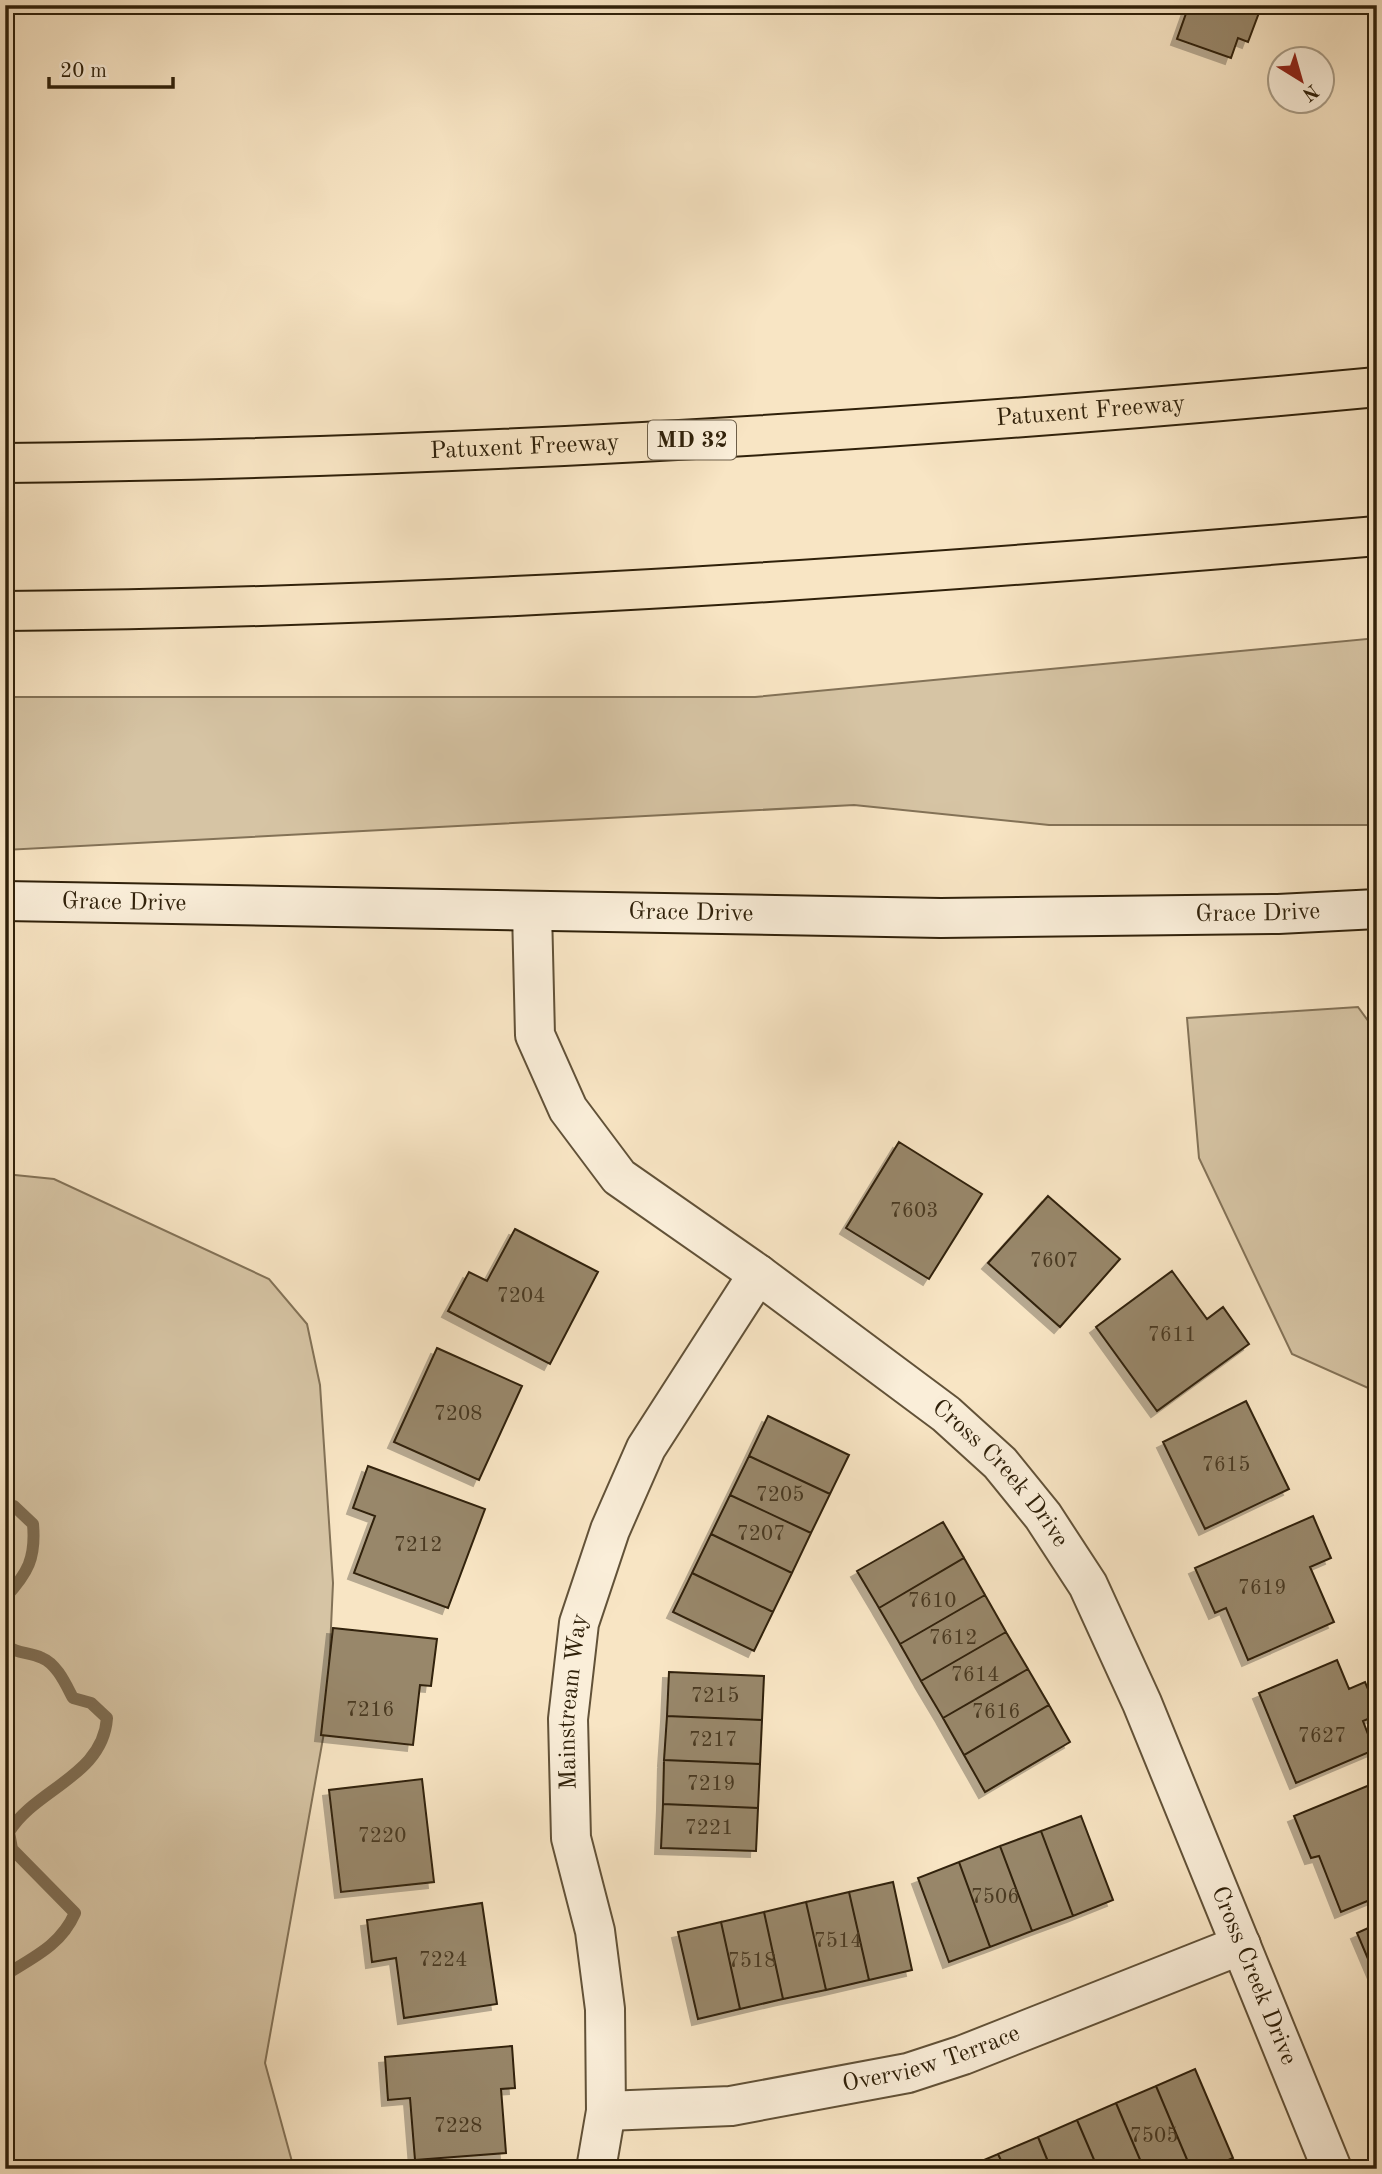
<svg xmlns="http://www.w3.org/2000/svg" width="1382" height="2174" font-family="'Old Standard TT',serif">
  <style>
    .green { fill: #d6c4a4; stroke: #837257; stroke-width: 2 }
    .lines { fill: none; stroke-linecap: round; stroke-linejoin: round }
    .stream { stroke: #7f6e54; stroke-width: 12 }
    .building { fill: #98876b; stroke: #30210a; stroke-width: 2; filter: url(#shadow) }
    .street-casing { stroke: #625238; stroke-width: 42 }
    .secondary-casing { stroke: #30210a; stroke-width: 42 }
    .highway-casing { stroke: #30210a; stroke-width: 42 }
    .street { stroke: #faeed9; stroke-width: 38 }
    .secondary { stroke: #faeed9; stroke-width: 38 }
    .highway { stroke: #f8e5c4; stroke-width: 38 }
    .labels { text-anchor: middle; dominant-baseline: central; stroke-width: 6; stroke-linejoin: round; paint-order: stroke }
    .number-label { font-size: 21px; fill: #4a3a22 }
    .shield { fill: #faeed9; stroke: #6d5e48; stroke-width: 2 }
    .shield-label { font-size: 23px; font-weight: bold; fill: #30210a }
    .street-label { font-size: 24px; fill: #30210a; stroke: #faeed9 }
  </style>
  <defs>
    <filter id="shadow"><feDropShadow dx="-6" dy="6" stdDeviation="0" flood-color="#0004"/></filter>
  </defs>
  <rect width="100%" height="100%" fill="#f8e5c4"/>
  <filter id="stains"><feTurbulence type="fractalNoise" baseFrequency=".00286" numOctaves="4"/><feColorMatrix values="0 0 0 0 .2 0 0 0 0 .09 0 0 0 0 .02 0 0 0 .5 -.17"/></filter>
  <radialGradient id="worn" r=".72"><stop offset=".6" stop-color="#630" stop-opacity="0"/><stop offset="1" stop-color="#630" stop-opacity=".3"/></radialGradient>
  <path class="green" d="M1377 638V825H1049L854 805 5 850V697H755Z
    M1358 1007 1377 1033V1392L1292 1354 1199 1158 1187 1018Z
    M5 1174 54 1179 269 1279 307 1324 320 1385 333 1583 327 1716 265 2063 294 2169H5Z"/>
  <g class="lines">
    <path class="stream" d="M5 1504 14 1506 33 1524C36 1558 28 1573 5 1598
      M5 1644C17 1655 28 1651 42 1658 57 1664 66 1685 73 1698L91 1703 107 1718C103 1776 35 1789 9 1832L12 1849 75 1913C61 1945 34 1957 5 1975"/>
  </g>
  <path class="building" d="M1189 5H1249L1260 10 1248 42 1238 38 1231 58 1177 39Z
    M899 1142 982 1194 929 1279 846 1228Z
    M1048 1196 1120 1259 1060 1327 988 1263Z
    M515 1229 598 1272 550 1364 448 1311 469 1272 487 1281Z
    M1172 1271 1207 1319 1223 1307 1249 1344 1157 1411 1096 1327Z
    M437 1348 522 1386 479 1480 394 1442Z
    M1246 1401 1289 1489 1205 1529 1163 1442Z
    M768 1416 849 1455 830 1494 749 1456Z
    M749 1456 830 1494 811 1533 730 1495Z
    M368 1466 485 1509 448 1608 354 1573 375 1516 353 1508Z
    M730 1495 811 1533 792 1573 711 1534Z
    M1313 1516 1331 1558 1310 1567 1334 1622 1248 1660 1226 1608 1215 1613 1195 1568Z
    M943 1522 964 1558 879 1608 857 1571Z
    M711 1534 792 1573 773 1612 692 1573Z
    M964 1558 985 1595 900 1644 879 1608Z
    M692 1573 773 1612 754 1651 673 1612Z
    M985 1595 1006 1632 921 1681 900 1644Z
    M333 1628 437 1639 431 1686 420 1685 413 1745 321 1735Z
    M1006 1632 1028 1669 943 1718 921 1681Z
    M1337 1660 1349 1689 1365 1682 1377 1710V1715L1363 1721 1374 1750 1296 1783 1259 1693Z
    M1028 1669 1049 1705 964 1755 943 1718Z
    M669 1672 764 1676 762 1720 667 1716Z
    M1049 1705 1070 1742 985 1792 964 1755Z
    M667 1716 762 1720 760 1764 664 1760Z
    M664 1760 760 1764 758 1808 663 1804Z
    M422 1779 434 1882 341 1892 329 1790Z
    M1377 1782V1897L1341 1912 1319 1856 1311 1858 1294 1816Z
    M663 1804 758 1808 756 1851 661 1848Z
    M1081 1816 1113 1900 1073 1916 1041 1831Z
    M1041 1831 1073 1916 1032 1931 1000 1846Z
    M1000 1846 1032 1931 990 1947 959 1862Z
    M959 1862 990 1947 949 1962 918 1878Z
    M893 1882 912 1970 869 1980 849 1892Z
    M849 1892 869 1980 826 1990 806 1902Z
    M806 1902 826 1990 783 1999 764 1912Z
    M482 1903 497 2004 404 2018 396 1958 372 1962 367 1920Z
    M764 1912 783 1999 740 2009 721 1922Z
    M721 1922 740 2009 698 2019 678 1932Z
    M1377 1924V1980L1357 1933Z
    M512 2046 515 2088 501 2089 506 2153 415 2160 410 2098 388 2100 385 2057Z
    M1195 2069 1233 2158 1208 2169H1191L1156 2086Z
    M1156 2086 1191 2169H1144L1116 2103Z
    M1116 2103 1144 2169H1098L1077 2120Z
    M1077 2120 1098 2169H1051L1038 2137Z
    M1038 2137 1051 2169H1005L998 2154Z
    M998 2154 1005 2169H963Z"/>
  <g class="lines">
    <defs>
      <g id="street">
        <path id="s1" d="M532 911 535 1035 568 1109 619 1177 758 1274 946 1414 1000 1463 1043 1516 1088 1585 1142 1703 1332 2169"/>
        <path id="s2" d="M606 2111 731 2106 908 2073 963 2055 1241 1945"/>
        <path id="s3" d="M596 2169 606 2111 605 2009 595 1931 571 1838 568 1719 579 1623 610 1530 646 1448 758 1274"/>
      </g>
      <g id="secondary">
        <path id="s4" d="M5 901 941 918 1278 914 1377 909"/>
      </g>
      <g id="highway">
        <path id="s5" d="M5 463C464 458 921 430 1377 387"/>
        <path d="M5 611C464 607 920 575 1377 536"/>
      </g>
    </defs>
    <use href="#street" class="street-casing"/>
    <use href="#secondary" class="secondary-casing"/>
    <use href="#highway" class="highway-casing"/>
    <use href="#street" class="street"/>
    <use href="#secondary" class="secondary"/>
    <use href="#highway" class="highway"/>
  </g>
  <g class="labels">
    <g class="number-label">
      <text x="914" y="1211">7603</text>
      <text x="1054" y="1261">7607</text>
      <text x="521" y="1296">7204</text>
      <text x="1172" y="1335">7611</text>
      <text x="458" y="1414">7208</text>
      <text x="1226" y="1465">7615</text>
      <text x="780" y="1495">7205</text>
      <text x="761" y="1534">7207</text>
      <text x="418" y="1545">7212</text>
      <text x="1262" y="1588">7619</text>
      <text x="932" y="1601">7610</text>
      <text x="953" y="1638">7612</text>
      <text x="975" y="1675">7614</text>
      <text x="715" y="1696">7215</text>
      <text x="370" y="1710">7216</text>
      <text x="996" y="1712">7616</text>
      <text x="1322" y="1736">7627</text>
      <text x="713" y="1740">7217</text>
      <text x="711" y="1784">7219</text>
      <text x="709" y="1828">7221</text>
      <text x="382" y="1836">7220</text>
      <text x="995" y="1897">7506</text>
      <text x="838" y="1941">7514</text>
      <text x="443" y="1960">7224</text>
      <text x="752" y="1961">7518</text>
      <text x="458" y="2126">7228</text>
      <text x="1154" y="2136">7505</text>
    </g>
    <rect class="shield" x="648" y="420.5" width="88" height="39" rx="5"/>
    <g class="shield-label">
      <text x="692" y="440">MD 32</text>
    </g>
    <g class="street-label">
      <text stroke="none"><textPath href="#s5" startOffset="1087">Patuxent Freeway</textPath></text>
      <text stroke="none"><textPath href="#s5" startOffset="520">Patuxent Freeway</textPath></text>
      <text stroke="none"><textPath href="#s4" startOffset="119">Grace Drive</textPath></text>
      <text stroke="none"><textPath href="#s4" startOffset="686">Grace Drive</textPath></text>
      <text stroke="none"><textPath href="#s4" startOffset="1253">Grace Drive</textPath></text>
      <text stroke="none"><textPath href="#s1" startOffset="775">Cross Creek Drive</textPath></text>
      <text stroke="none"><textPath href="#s3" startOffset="472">Mainstream Way</textPath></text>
      <text stroke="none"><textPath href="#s1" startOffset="1342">Cross Creek Drive</textPath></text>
      <text stroke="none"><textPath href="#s2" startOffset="331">Overview Terrace</textPath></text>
    </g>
  </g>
  <rect width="1382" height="2174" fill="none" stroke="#f8e5c4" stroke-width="28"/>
  <rect x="7" y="7" width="1368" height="2160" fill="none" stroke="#30210a" stroke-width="3.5"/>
  <rect x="14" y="14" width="1354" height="2146" fill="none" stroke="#30210a" stroke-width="2"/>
  <g transform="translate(1301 80) rotate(143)"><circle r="33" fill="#faeed9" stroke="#a99c86" stroke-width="2"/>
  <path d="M0-5L12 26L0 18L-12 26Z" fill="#8f2418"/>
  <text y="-10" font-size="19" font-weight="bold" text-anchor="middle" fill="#30210a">N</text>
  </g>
  <path d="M49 77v10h124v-10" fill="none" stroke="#30210a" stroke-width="3.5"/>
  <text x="60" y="77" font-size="21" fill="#30210a" stroke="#faeed9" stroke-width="5" paint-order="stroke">20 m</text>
  <rect width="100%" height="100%" filter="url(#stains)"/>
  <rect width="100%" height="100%" fill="url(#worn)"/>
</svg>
